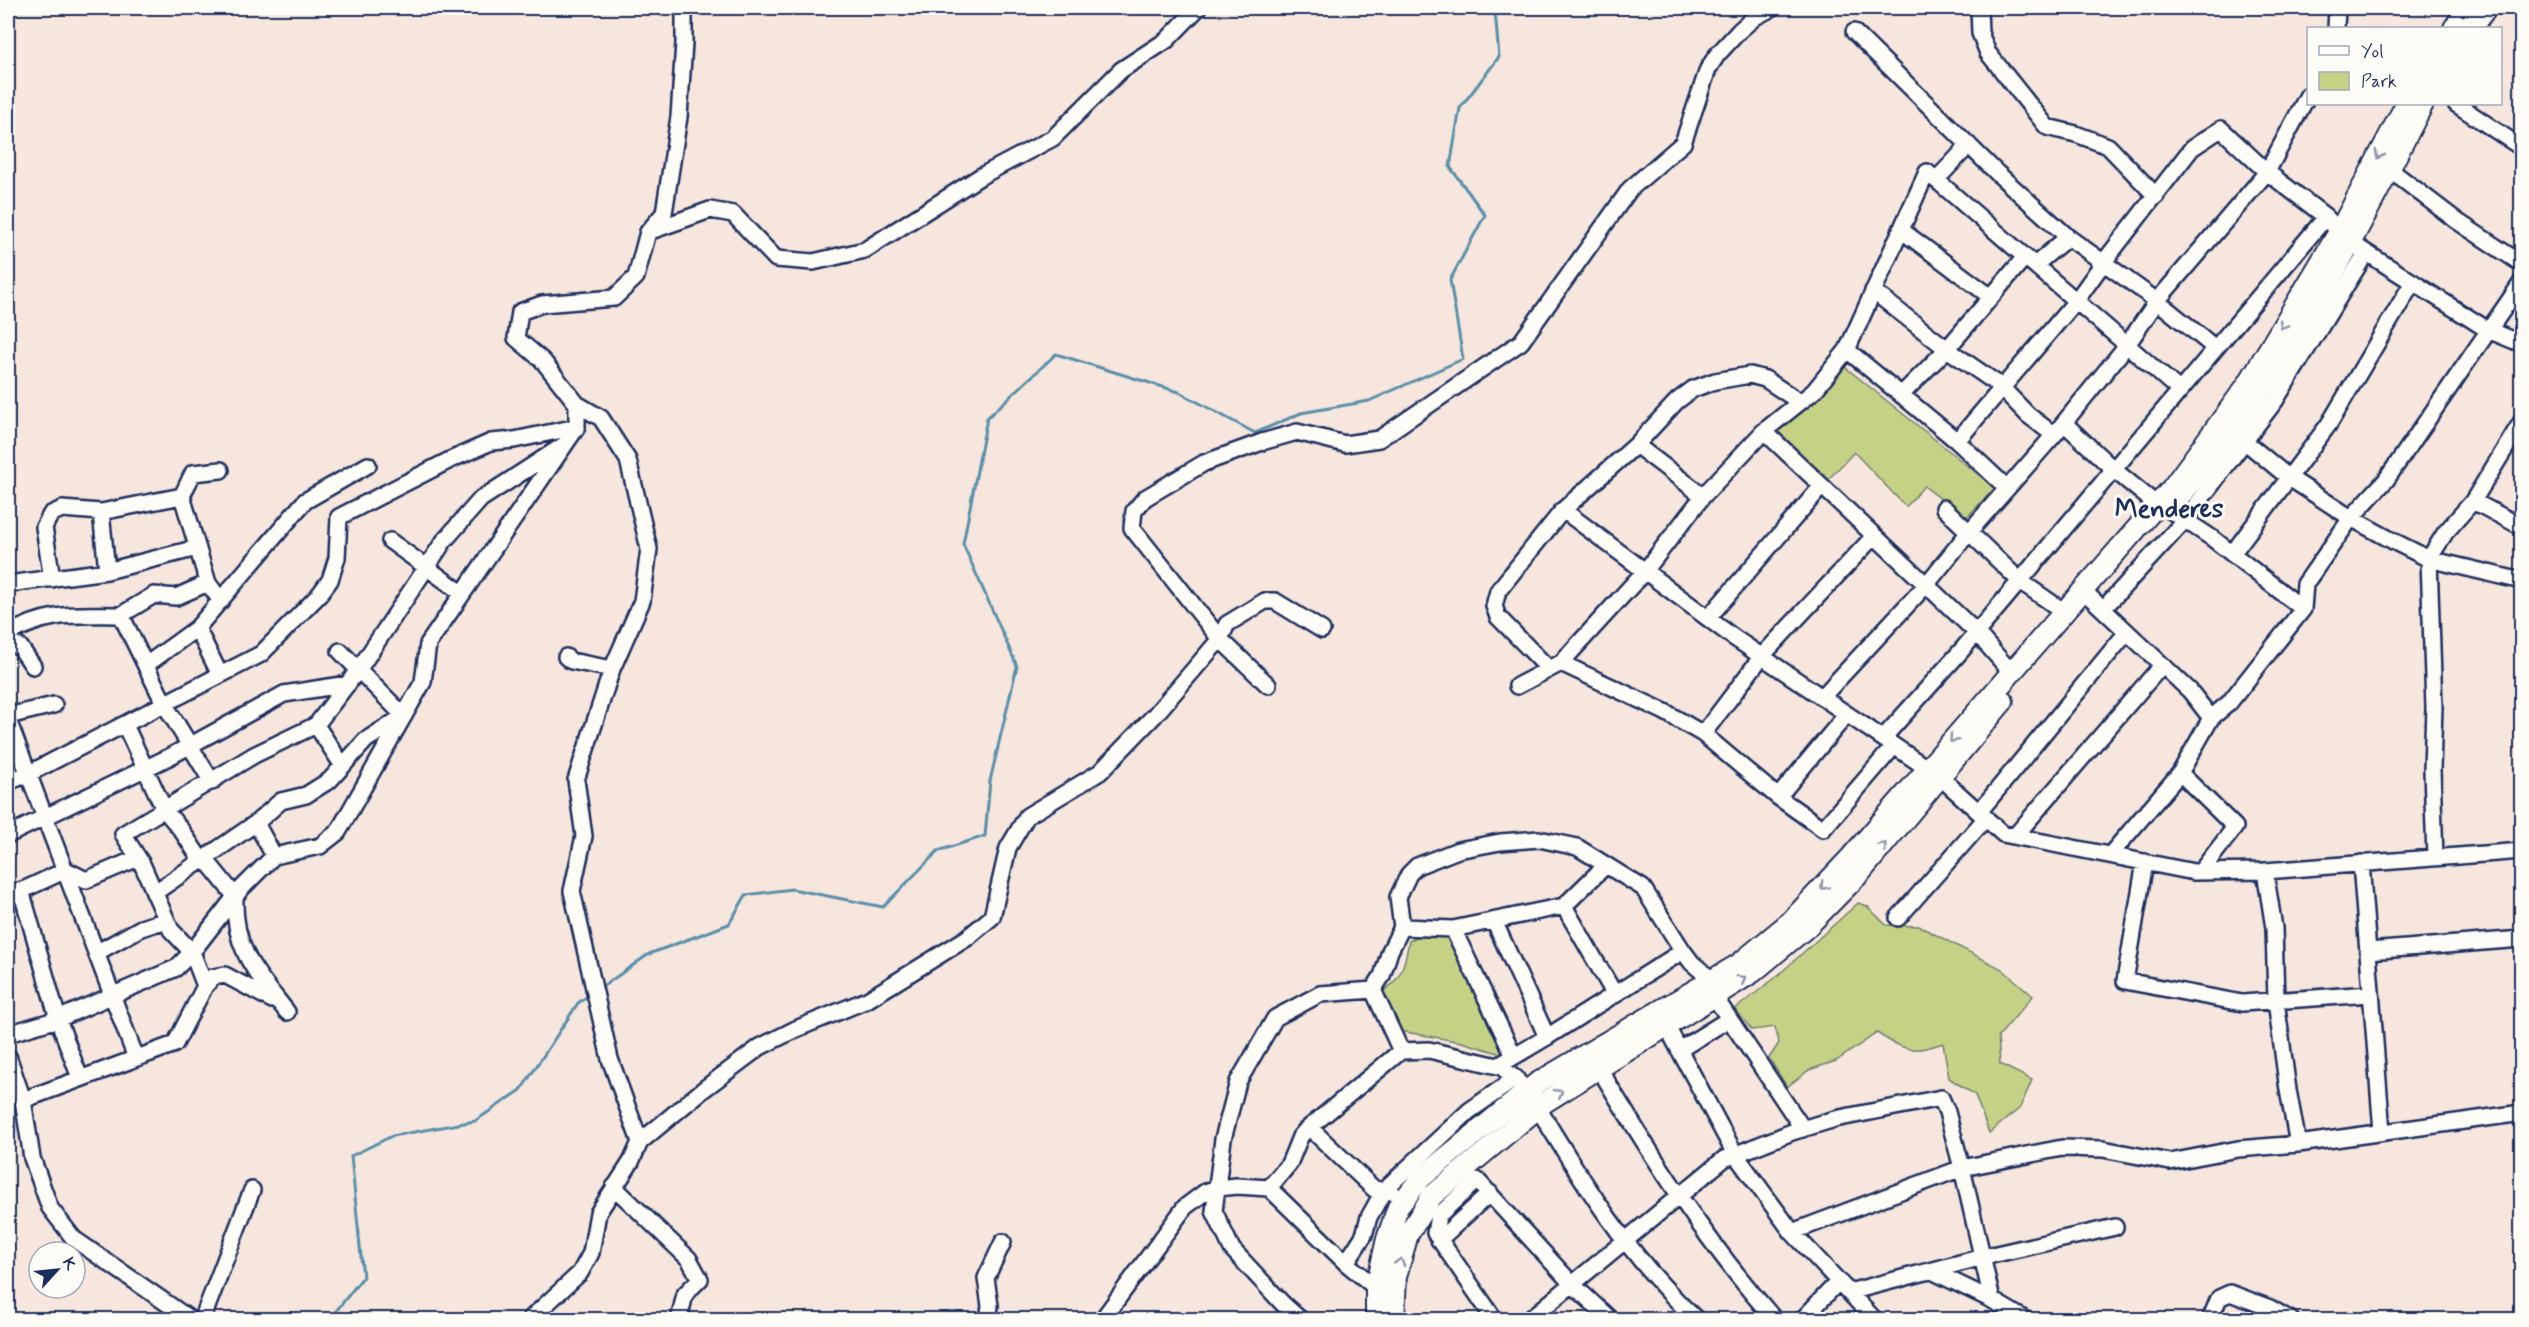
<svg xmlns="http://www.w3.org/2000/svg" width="2529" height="1327" font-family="Mynerve,sans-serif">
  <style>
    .green { fill: #c5d285; stroke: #708072; stroke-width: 1.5 }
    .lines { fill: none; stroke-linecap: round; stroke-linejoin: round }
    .stream { stroke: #588fab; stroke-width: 3 }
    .minor-casing { stroke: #1b2f5e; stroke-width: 20 }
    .major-casing { stroke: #1b2f5e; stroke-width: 24 }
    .minor { stroke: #fdfcf7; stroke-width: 15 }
    .major { stroke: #fdfcf7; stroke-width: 20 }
    .oneway { stroke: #8c96aa }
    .labels { text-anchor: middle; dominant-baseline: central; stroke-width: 6; stroke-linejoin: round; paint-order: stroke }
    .district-label { font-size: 26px; font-weight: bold; fill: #1b2f5e; stroke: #fdfcf7 }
  </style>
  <rect width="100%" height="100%" fill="#f7e6dd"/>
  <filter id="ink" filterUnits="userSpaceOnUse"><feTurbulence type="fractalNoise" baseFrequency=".0167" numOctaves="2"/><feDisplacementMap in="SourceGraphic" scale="12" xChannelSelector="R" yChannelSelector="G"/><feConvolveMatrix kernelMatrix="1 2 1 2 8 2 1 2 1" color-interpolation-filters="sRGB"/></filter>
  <g filter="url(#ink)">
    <path class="green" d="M1835 359 1995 488 1966 518 1924 486 1906 507 1854 452 1826 482 1777 432Z
      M1858 903 1867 906 1886 925 1919 926 2002 969 2033 996 1998 1037 2000 1064 2032 1080 2020 1108 1989 1133 1975 1095 1949 1078 1943 1043C1912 1054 1905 1051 1877 1033L1836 1061 1809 1070 1787 1087 1769 1058 1779 1043 1775 1027 1752 1030 1735 1009 1775 978Z
      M1436 935H1452L1504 1047 1502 1054 1462 1042 1400 1031 1383 991C1402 980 1405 962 1409 941L1416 937Z"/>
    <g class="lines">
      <path class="stream" d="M599 989 649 954 729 924 746 895 792 889 883 907 938 851 985 836 990 781 1017 666 963 544 987 418 1056 354 1179 392 1255 433 1301 413 1369 401 1463 359 1450 280 1485 215 1450 167 1460 108 1499 57 1495 11 1503 8
        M329 1320 363 1277 351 1156 392 1136 475 1121 521 1090 578 1003 591 994"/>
      <defs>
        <path id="minor" d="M1979 8 1980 33 1988 53 2047 127 2076 134 2108 146 2156 196
          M2336 28 2337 8
          M1854 32 1997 173 2068 237 2157 301 2215 348
          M2456 104 2522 148
          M2389 169 2457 221 2522 264
          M1936 180 1969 145
          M1901 230 1991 297
          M648 232 710 210 733 214 776 259 813 262 865 250 981 176 1053 138 1121 70 1167 40 1198 8
          M2359 248 2488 330 2522 344
          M2035 265 2068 237
          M1873 291 1947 349 1999 385 2028 415 2054 435
          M1847 350 1957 441 2007 488
          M1901 395 1947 349 2025 257
          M2064 423 2113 469 2157 505
          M1764 431 1976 632 2011 672
          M2237 435 2288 477 2351 518 2393 541 2429 559 2522 581
          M1957 441 2076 301 2103 263 2192 148 2221 129 2267 172 2326 217 2333 225
          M1636 445 1703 496
          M182 496 193 473 221 470
          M2473 501 2522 527
          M1944 508 2020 581 2063 611
          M2168 509 2212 538 2303 609
          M1563 510 1733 637 1940 777 2003 834 2194 872 2265 871 2522 851
          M101 512 107 571
          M390 541 462 593
          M2232 554 2329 424 2413 282
          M52 579 44 527 51 514 62 509 101 512 182 496 208 583 221 601
          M208 583 176 597 154 595 121 615 164 703 212 782
          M8 584 107 571 197 548
          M2090 597 2190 691 2211 718
          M2103 609 2185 520 2275 401 2366 253
          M1708 618 1822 486
          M197 628 220 675
          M8 634C50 611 74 615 121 615
          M8 642 20 647 33 666
          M566 657 571 661 612 669
          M1561 663 1665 712 1703 734 1778 797 1823 829 1894 746
          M146 665 197 628 305 501 368 465
          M1549 669 1498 617 1494 606 1498 591 1563 510 1636 445 1677 401 1693 389 1715 381 1750 375 1765 379 1800 402
          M1268 685 1220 639 1132 528 1134 511 1145 498 1204 463 1262 442 1297 432 1345 444 1379 439 1521 342 1630 189 1683 143 1708 69 1717 55 1740 30 1755 17 1772 8
          M1517 686 1561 663 1645 571 1703 496 1764 431 1814 391 1847 350 1927 172 2179 390
          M1822 697 1926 585 1969 532 2054 435 2127 345 2157 301 2267 172 2308 95
          M8 716 54 705
          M8 720 136 1058
          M125 725 164 809 182 831 201 860 210 865 235 896C233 950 256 972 287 1012
          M316 725 343 766
          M1703 734 1762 656 1874 536
          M1883 738 1961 651 2326 217
          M2180 773 2235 827 2201 871
          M8 782 28 774 261 654 319 595 330 580 337 558 339 517 450 460 491 442 514 440 577 427
          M1778 797 1847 714
          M1979 812 2127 632
          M256 823 274 856
          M8 835 169 757 284 694 348 684
          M2015 836 2162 665
          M2110 855 2180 773 2211 718 2229 703 2303 609 2305 584 2351 518 2386 480 2522 282
          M2435 858 2432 770 2434 707 2429 559 2445 533 2473 501 2522 421
          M2145 862 2125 981 2242 1003 2370 994
          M2361 863 2382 1132
          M2265 871 2274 928 2276 1001 2288 1090 2298 1144
          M21 890 58 1019 80 1078
          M154 893 256 823 281 801 306 795 330 780 366 740 404 716 340 651
          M8 897 66 870 86 880 138 858
          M1564 906 1615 995
          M1898 918 1986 818
          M1494 921 1547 1037
          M1402 927 1453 929 1564 906 1605 866
          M1453 929 1514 1056
          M2368 951 2522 939
          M96 953 141 928 166 920
          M205 986 213 977 225 975 272 1000
          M1373 990 1401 1051
          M1714 996 1803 1129
          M1666 1025 1735 1154 1792 1232 1875 1320
          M8 1034 58 1019 176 968 192 952 241 889 274 856 320 846 338 832 423 682 428 644 577 427V404
          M1679 1050 1729 1019
          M8 1056 23 1100 32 1158 50 1208 74 1239 191 1320
          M1498 1066 1547 1037 1683 951
          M1599 1068C1651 1156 1707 1243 1775 1320
          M23 1100 175 1044 205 986 192 952 171 930 142 864 123 834 254 755 316 725 359 669 444 541 481 499 564 445
          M1538 1108C1584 1184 1631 1260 1697 1320
          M1310 1128 1374 1189 1392 1192
          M640 1142 610 1059 572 891 584 836 576 780 612 669 642 601 649 549 628 460 601 418 577 404 543 361 516 338 520 312 542 304 614 298 636 277 648 232 664 213 679 117 684 43V8
          M614 1187 689 1259 700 1279 685 1294 679 1320
          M1269 1188 1289 1164 1300 1137 1305 1131 1401 1051 1429 1050 1502 1067 1528 1091
          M1792 1232 1962 1168 2062 1148 2103 1149 2170 1162 2238 1149 2298 1144 2522 1113
          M1439 1240 1490 1193
          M1346 1263 1364 1235 1369 1217 1384 1190 1469 1111 1516 1078
          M1932 1271 1992 1300 2026 1320
          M1849 1292 1983 1257 2115 1227
          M202 1320 252 1190
          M529 1320 580 1273 591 1253 598 1213 631 1162 640 1142 704 1089 760 1047 796 1029 867 1000 967 938 992 917 1008 848 1027 816 1100 772 1154 716 1220 639 1227 624 1265 601H1275L1322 630
          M988 1320 990 1306 986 1278 1003 1242
          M1102 1320 1185 1207 1205 1192 1217 1188 1237 1186 1269 1188 1346 1263 1376 1288
          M1301 1320 1283 1304 1232 1249 1214 1211 1223 1139 1238 1082 1275 1018 1320 994 1373 990 1382 976 1390 951 1402 927 1398 897 1409 874 1417 866 1458 850 1500 842 1539 839 1577 847 1643 888 1683 951 1692 963 1712 980
          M1495 1320 1435 1233 1438 1216 1477 1180 1572 1284 1611 1320
          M1529 1320 1724 1159 1792 1132 1835 1119 1941 1098 1947 1112 1962 1168 1992 1300
          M1802 1320 1839 1281
          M2210 1320 2219 1298 2230 1293 2270 1308
          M2264 1320 2270 1308 2291 1320"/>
        <path id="major" d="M2454 28 2468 8
          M2472 28 2486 8
          M2181 495C2283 379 2353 240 2423 104
          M1376 1320V1288L1387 1239 1398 1207 1421 1178 1537 1083 1739 964 1790 922 1851 857 2172 488 2248 384 2339 232 2406 104
          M1394 1320 1396 1276 1408 1234 1432 1196 1545 1102 1753 972 1807 927 1860 873 2003 701"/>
      </defs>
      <use href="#minor" class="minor-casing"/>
      <use href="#major" class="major-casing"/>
      <use href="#minor" class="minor"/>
      <use href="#major" class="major"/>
    </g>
    <defs><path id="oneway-chevron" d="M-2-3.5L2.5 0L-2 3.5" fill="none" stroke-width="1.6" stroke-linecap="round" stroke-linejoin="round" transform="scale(1.5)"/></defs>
    <g class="oneway">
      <use href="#oneway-chevron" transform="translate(2379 155) rotate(117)"/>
      <use href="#oneway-chevron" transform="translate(2283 325) rotate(121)"/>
      <use href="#oneway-chevron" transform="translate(1953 739) rotate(131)"/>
      <use href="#oneway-chevron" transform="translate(1883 846) rotate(-50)"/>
      <use href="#oneway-chevron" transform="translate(1824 886) rotate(133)"/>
      <use href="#oneway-chevron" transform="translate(1742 979) rotate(-32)"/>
      <use href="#oneway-chevron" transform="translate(1559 1093) rotate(-32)"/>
      <use href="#oneway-chevron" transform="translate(1400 1262) rotate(-75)"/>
    </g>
  </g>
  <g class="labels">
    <g class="district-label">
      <text x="2169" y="510">Menderes</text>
    </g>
  </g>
  <rect width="2529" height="1327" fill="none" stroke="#fdfcf7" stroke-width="30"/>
  <rect x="15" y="15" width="2499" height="1297" fill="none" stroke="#1b2f5e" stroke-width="2" filter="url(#ink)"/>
  <rect x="2307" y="27" width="195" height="78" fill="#fdfcf7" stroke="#a3aaba" stroke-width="1.5"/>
  <rect x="2319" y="46" width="30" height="9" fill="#fdfcf7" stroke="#a3aaba" stroke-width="1.5"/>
  <text x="2361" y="57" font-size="18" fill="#1b2f5e">Yol</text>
  <rect x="2319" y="72" width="30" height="18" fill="#c5d285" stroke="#a3aaba" stroke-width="1.5"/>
  <text x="2361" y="87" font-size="18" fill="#1b2f5e">Park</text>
  <g transform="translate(57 1270) rotate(63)"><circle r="28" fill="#fdfcf7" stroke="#a3aaba" stroke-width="1.5"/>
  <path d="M0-4.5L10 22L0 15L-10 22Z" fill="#1b2f5e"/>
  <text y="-9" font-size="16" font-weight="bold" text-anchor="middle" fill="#1b2f5e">K</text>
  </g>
</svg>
